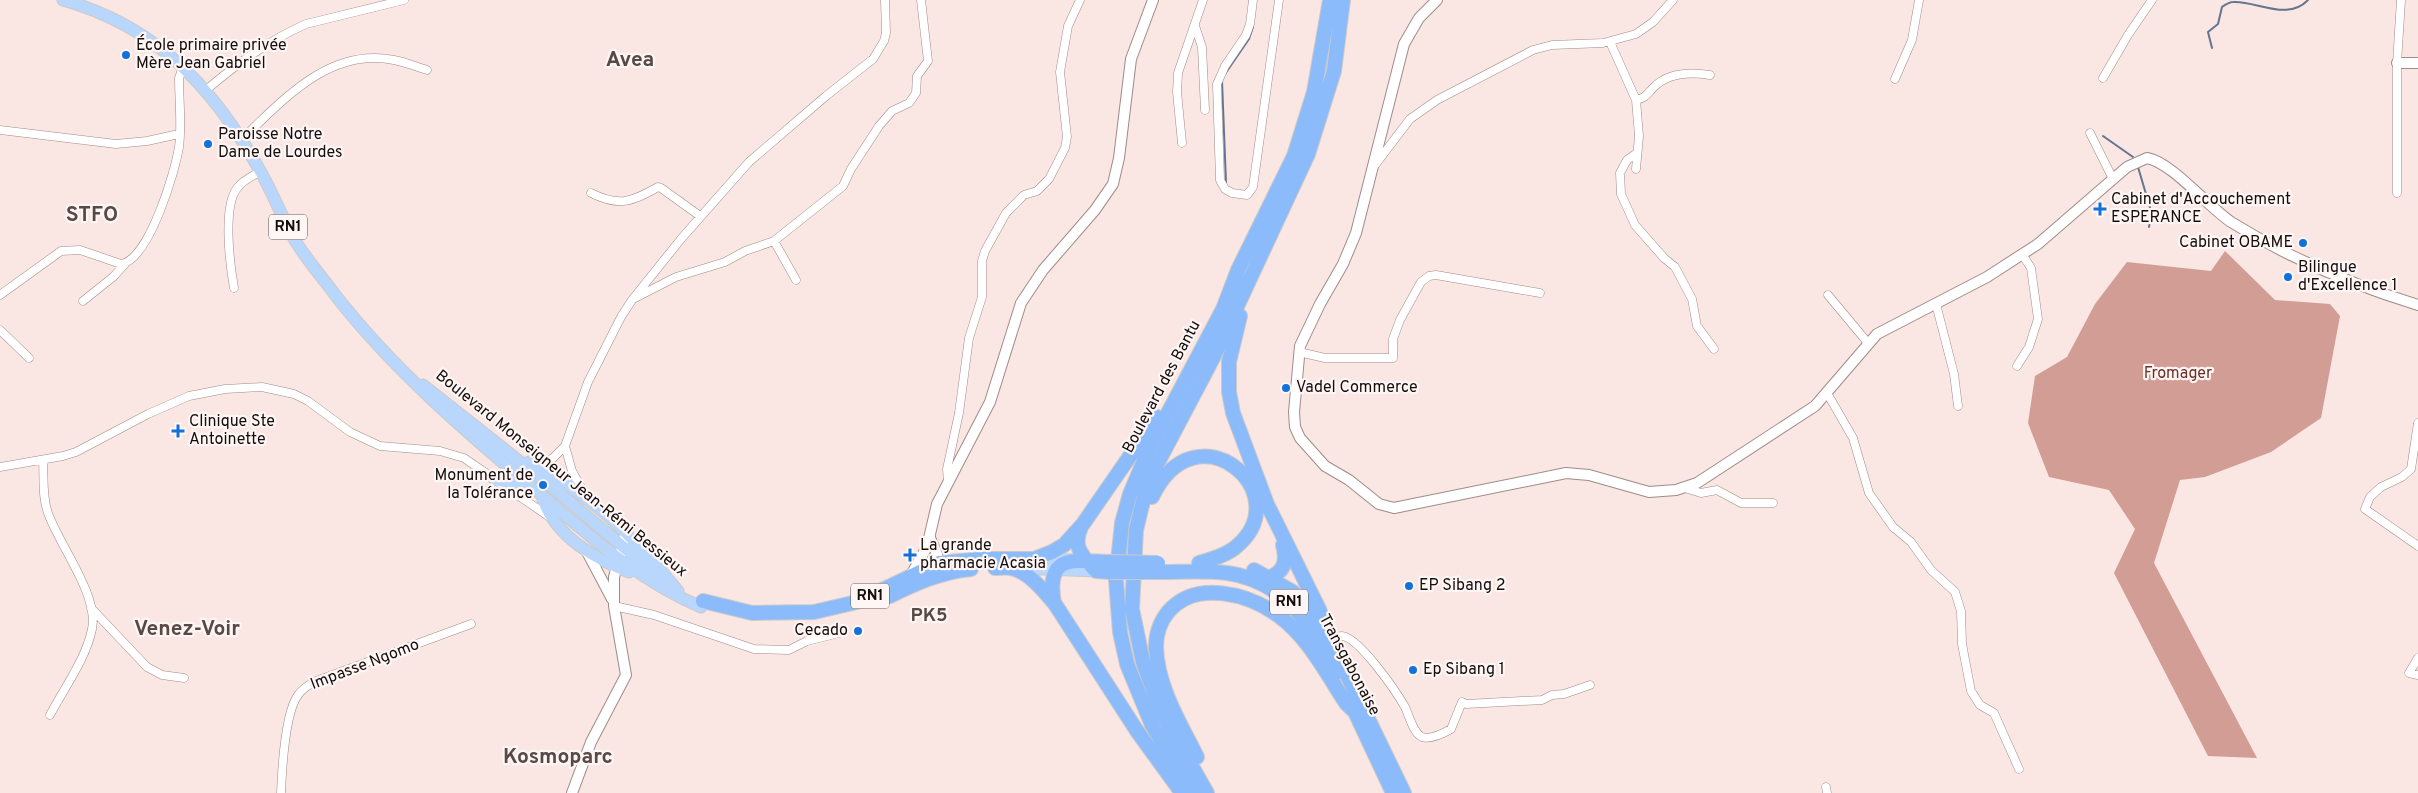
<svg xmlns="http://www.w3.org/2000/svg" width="2418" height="793" font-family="Overpass,sans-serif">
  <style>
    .forest { fill: #d29d94 }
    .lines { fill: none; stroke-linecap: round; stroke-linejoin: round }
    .stream { stroke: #637590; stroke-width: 2 }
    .street-casing { stroke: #9f8c89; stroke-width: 9 }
    .secondary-casing { stroke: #9f8c89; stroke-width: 12 }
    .primary-casing { stroke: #cbcaca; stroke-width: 13 }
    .highway-casing { stroke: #cbcaca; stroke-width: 16 }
    .street { stroke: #fff; stroke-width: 8 }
    .secondary { stroke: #fff; stroke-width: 10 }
    .primary { stroke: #b9d6fc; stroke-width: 11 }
    .highway { stroke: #8bbbfa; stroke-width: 14 }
    .highway-bridge-casing { stroke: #cbcaca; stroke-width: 16; stroke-linecap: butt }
    .highway-bridge { stroke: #8bbbfa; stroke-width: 14 }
    .poi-dot { fill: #1271da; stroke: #fef6f4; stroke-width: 2 }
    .labels { text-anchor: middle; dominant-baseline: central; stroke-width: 4.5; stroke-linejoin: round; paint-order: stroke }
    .shield { fill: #fef6f4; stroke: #5a5352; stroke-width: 1 }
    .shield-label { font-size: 15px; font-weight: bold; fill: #140d0c }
    .poi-label { font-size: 16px; fill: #140d0c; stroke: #fef6f4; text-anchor: start }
    .park-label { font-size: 16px; fill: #702f26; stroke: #fef6f4 }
    .street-label { font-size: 16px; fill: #140d0c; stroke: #fef6f4 }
    .quarter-label { font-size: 19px; font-weight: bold; fill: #594946; stroke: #fef6f4 }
    .district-label { font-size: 21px; font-weight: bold; fill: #594946; stroke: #fef6f4 }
  </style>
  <rect width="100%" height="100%" fill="#fae6e2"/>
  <path class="forest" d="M2225 251 2275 300 2330 304 2340 316 2321 418 2271 452 2205 477 2180 480 2154 563 2257 758 2208 756 2114 573 2135 529 2109 490 2049 477 2028 423 2035 376 2067 357 2095 304 2127 262 2211 271Z"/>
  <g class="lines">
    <path class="stream" d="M2212 48 2208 32 2218 24 2222 7C2225 5 2229 2 2233 2 2255 0 2287 22 2308 0
      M1225 74 1249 39 1253 27
      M1222 81 1226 183
      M2103 136 2133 157
      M2138 167 2151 211 2149 227"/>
    <defs>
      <path id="street" d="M1253 0 1250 24 1246 35 1225 66 1217 84 1220 180 1225 189 1232 193 1247 195 1253 187 1279 0
        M1195 26 1202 47 1205 110
        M1610 42 1636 100 1639 136 1636 169
        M2103 78 2128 35 2152 0
        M1895 79 1912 40 1919 0
        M206 90C238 63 268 41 306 24L404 0
        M1636 100C1646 98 1647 94 1654 87 1668 73 1691 72 1710 75
        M0 130 116 144 147 141 179 134
        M2090 133 2113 179
        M242 139C284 99 330 47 394 60 405 62 417 67 427 70
        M1182 143 1177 92 1178 73 1203 0
        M1637 153 1627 160 1620 173 1621 194 1635 225 1664 258 1675 267 1692 299 1697 326 1714 349
        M1375 165 1410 119 1437 100 1533 50 1552 45 1603 43 1636 34 1653 22 1673 0
        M591 193C619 207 632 202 658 187L661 188 700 216
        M2397 193V63L2401 0
        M774 241 796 280
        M234 288C230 265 222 205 238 187 243 180 253 176 261 171
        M0 295 61 251 80 250 121 264C149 260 175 172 179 147 182 125 179 100 179 78L183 67
        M1828 295 1868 343
        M635 298 676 277 725 262 745 251 774 241 843 186 851 169 879 126 892 111 909 103 916 93 917 76 928 61 921 0
        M83 301 113 277 125 264
        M1936 304 1954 374 1958 406
        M0 330 29 358
        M1299 352 1325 358H1393V339L1400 320 1421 282 1429 276 1436 275 1540 293
        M2017 366 2029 347 2038 319 2031 268 2022 254
        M1827 393 1853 438 1869 493 1893 527 1911 542 1931 570 1955 592 1961 611 1962 644 1971 691 1980 705 1994 713 2019 769
        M2418 423 2411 469 2402 477 2381 487 2370 497 2365 509 2418 546
        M565 446 572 471 585 495
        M43 460C44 477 42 497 48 513 59 545 99 595 92 629 86 659 64 688 50 715
        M534 464 543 463 553 458 565 446 588 382 621 317 632 300 681 239 749 162 826 96 873 59 884 41 886 33 885 0
        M0 467 63 456 76 452 148 414 189 396 225 389 262 387 294 394 308 401 350 432 380 446 440 451 464 458 551 518
        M948 482 947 469 959 413 969 338 982 297V261L985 251 1006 213 1024 195 1037 191 1049 179 1065 148 1067 137 1060 72 1068 26 1080 0
        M1685 488 1701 493 1717 490 1741 503H1773
        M614 606 654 615 754 649 789 650 807 641 843 632
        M91 608 147 667 162 675 184 678
        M1331 641C1334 639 1338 636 1341 636 1358 635 1397 693 1405 707 1409 715 1413 733 1422 737 1431 740 1444 733 1451 729L1462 702 1466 704 1542 700 1552 695 1564 694 1590 685
        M2418 658 2409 673 2418 675
        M1826 787 1827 793
        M281 793C282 769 285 713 298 695 303 688 310 684 316 681L471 624"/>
      <path id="secondary" d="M1437 0 1419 18 1404 44 1356 233 1343 264 1320 304 1300 346 1294 412 1295 427 1300 438 1325 466 1349 480 1379 504 1394 508 1566 473 1589 475 1649 492 1676 490 1697 483 1815 406 1877 334 1987 277 2038 244 2127 167 2147 158C2173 163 2207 206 2231 222 2289 258 2353 285 2418 305
        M2397 63H2418
        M930 538 937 554 940 570
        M586 550 612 599
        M911 575 927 547 937 504 990 402 1021 303 1043 270 1095 210 1113 184 1119 158 1131 59 1153 0
        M572 793 591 742 626 675 614 606V577L626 533"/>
      <path id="primary" d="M63 0C156 26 213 87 259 169 272 191 281 215 293 237 305 258 322 277 336 296 393 369 468 434 539 493 590 536 639 581 701 607
        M423 385 557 491 660 578
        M529 462C589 492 636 539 678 591
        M494 479 532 489
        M543 499C555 536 595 559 629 572
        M1037 559 1070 560
        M1015 568 1096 571"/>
      <path id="highway" d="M1240 316 1229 362V392L1233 413 1267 504 1319 609 1328 636 1404 793
        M1152 497C1196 404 1299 493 1237 546 1227 555 1212 559 1199 563
        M1081 527C1072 548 1082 555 1096 571L1110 572
        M995 568C1000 568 1006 567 1011 568 1028 571 1044 591 1055 604L1137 731 1182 793
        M1254 570 1293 592 1318 621
        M1158 572C1181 572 1205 570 1227 573 1283 580 1313 626 1336 673
        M1265 579C1283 574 1288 563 1283 545
        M890 596C916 583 941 572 971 569
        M703 601 752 613 814 612 857 602 939 563 982 559H1034L1052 552 1064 545 1083 524 1157 417
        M1054 603C1045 553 1074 561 1110 562
        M1356 714 1393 793
        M1197 757C1180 723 1157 686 1156 647 1156 634 1160 622 1168 612 1196 579 1249 594 1279 616 1309 638 1326 673 1346 703L1354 711
        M1192 793 1152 725 1127 664 1120 632 1116 580 1122 523 1130 494 1148 451 1223 309 1238 270 1294 156 1314 92 1330 0
        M1207 793 1161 712 1143 662 1132 609 1136 530 1144 497 1155 468 1213 358 1308 154 1334 71 1343 0"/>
    </defs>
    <use href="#street" class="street-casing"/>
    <use href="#secondary" class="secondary-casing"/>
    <use href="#primary" class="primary-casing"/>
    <use href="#highway" class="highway-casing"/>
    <use href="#street" class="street"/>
    <use href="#secondary" class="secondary"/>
    <use href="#primary" class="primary"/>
    <use href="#highway" class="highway"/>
    <defs>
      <path id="highway-bridge" d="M1110 562 1158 563
        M1110 572H1158"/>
    </defs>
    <use href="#highway-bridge" class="highway-bridge-casing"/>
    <use href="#highway-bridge" class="highway-bridge"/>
  </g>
  <g class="poi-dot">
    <circle cx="126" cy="55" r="5"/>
    <circle cx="208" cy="144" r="5"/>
    <path d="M2097.5 201.5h5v5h5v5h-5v5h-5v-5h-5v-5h5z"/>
    <circle cx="2303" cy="243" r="5"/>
    <circle cx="2288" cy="277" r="5"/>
    <circle cx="1286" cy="388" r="5"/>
    <path d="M175.5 423.5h5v5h5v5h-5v5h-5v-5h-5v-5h5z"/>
    <circle cx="543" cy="485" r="5"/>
    <path d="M907.5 547.5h5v5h5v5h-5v5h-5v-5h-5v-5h5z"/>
    <circle cx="1409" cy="586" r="5"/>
    <circle cx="858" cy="631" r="5"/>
    <circle cx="1413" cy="670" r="5"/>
  </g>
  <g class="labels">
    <g class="shield">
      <rect x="269" y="214.5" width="38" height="25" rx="4"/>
      <rect x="851" y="583.5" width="38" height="25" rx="4"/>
      <rect x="1270" y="589.5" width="38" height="25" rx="4"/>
    </g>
    <g class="shield-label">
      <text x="288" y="227">RN1</text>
      <text x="870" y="596">RN1</text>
      <text x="1289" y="602">RN1</text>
    </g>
    <g class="poi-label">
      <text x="136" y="46">École primaire privée<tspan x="136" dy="18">Mère Jean Gabriel</tspan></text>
      <text x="218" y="135">Paroisse Notre<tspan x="218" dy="18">Dame de Lourdes</tspan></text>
      <text x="2111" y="200">Cabinet d'Accouchement<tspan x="2111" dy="18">ESPERANCE</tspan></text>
      <text x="2293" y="243" text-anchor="end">Cabinet OBAME</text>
      <text x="2298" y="268">Bilingue<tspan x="2298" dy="18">d'Excellence 1</tspan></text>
      <text x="1296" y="388">Vadel Commerce</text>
      <text x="189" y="422">Clinique Ste<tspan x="189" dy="18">Antoinette</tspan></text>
      <text x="533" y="476" text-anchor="end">Monument de<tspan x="533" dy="18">la Tolérance</tspan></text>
      <text x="920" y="546">La grande<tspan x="920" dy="18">pharmacie Acasia</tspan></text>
      <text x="1419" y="586">EP Sibang 2</text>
      <text x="848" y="631" text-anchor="end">Cecado</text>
      <text x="1423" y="670">Ep Sibang 1</text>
    </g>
    <g class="park-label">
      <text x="2178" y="374">Fromager</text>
    </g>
    <g class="street-label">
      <text transform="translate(1162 387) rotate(-62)">Boulevard des Bantu</text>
      <text transform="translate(561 474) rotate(39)">Boulevard Monseigneur Jean-Rémi Bessieux</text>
      <text transform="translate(365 665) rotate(-21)">Impasse Ngomo</text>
      <text transform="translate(1349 665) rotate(62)">Transgabonaise</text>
    </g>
    <g class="quarter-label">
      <text x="929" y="616">PK5</text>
    </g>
    <g class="district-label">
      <text x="630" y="60">Avea</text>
      <text x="92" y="215">STFO</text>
      <text x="187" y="629">Venez-Voir</text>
      <text x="558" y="757">Kosmoparc</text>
    </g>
  </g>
</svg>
